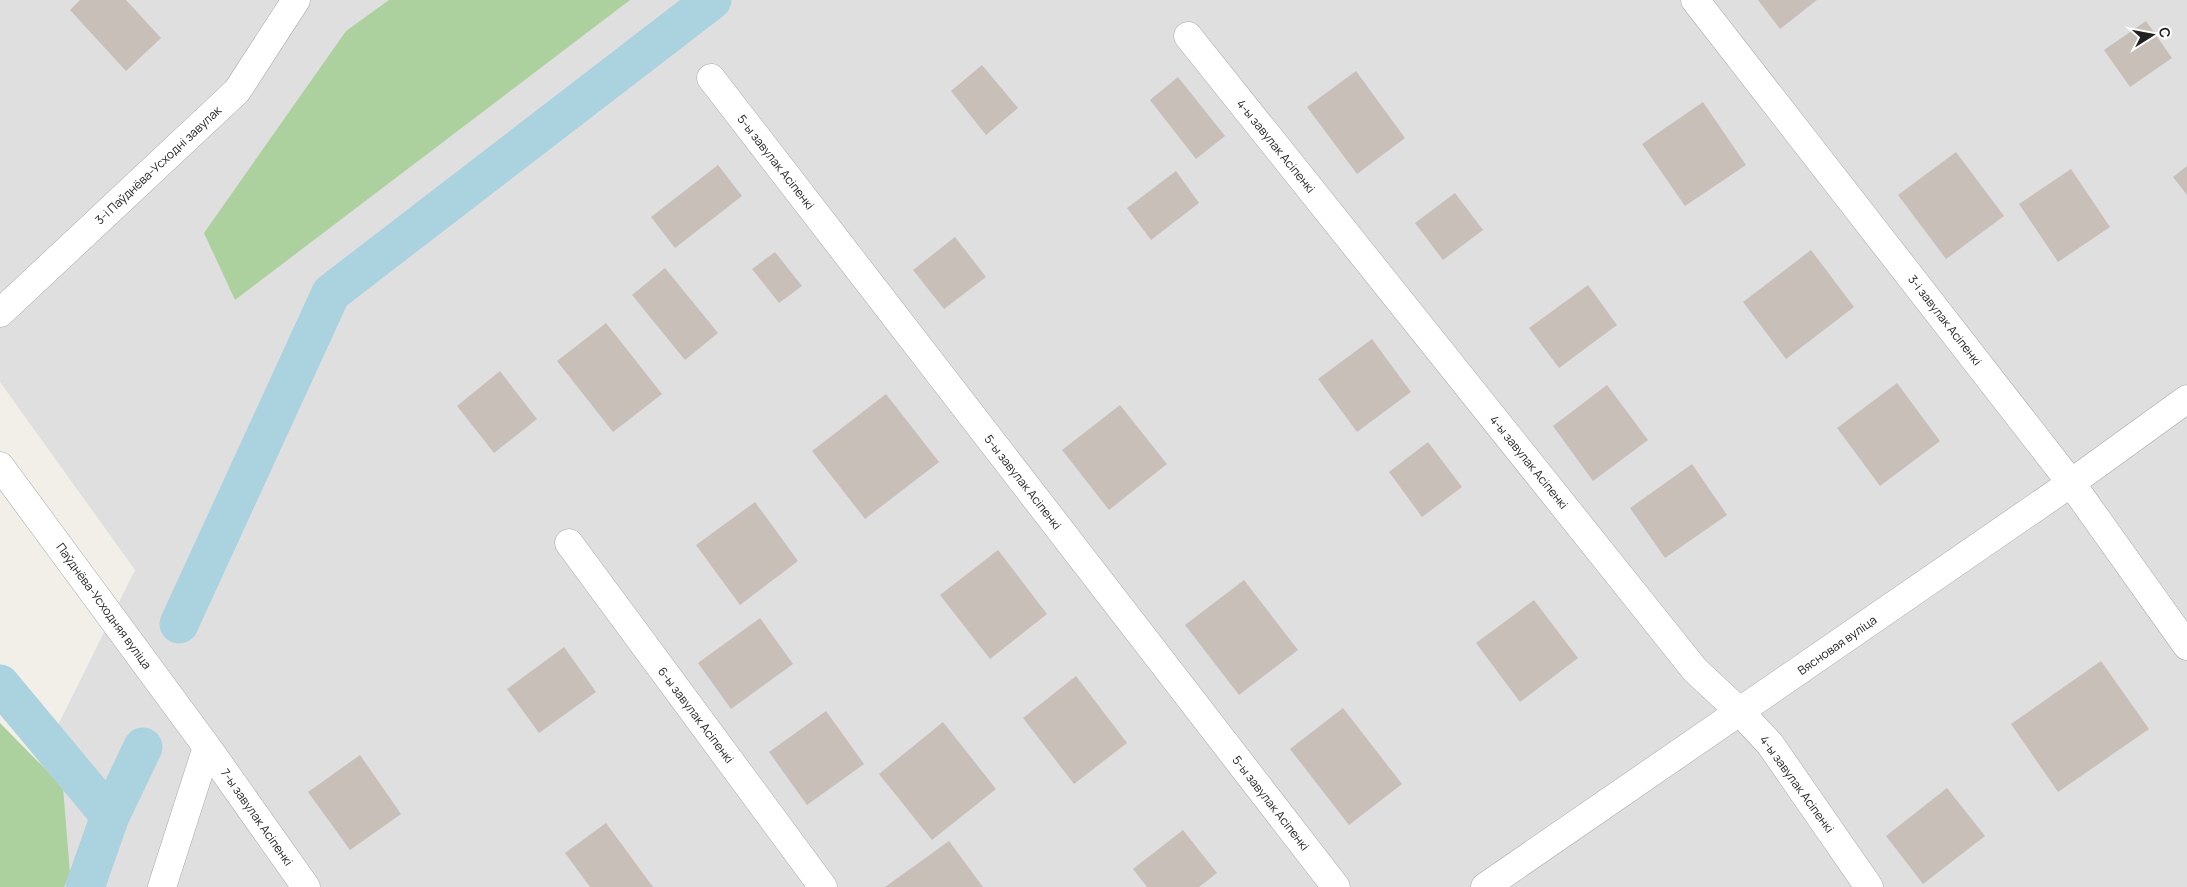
<svg xmlns="http://www.w3.org/2000/svg" width="2187" height="887" font-family="Manrope,sans-serif">
  <style>
    .residential { fill: #e0dfdf }
    .forest { fill: #add19e }
    .lines { fill: none; stroke-linecap: round; stroke-linejoin: round }
    .canal { stroke: #aad3df; stroke-width: 39 }
    .building { fill: #c7bfb8 }
    .minor-casing { stroke: #a9a9a9; stroke-width: 29 }
    .minor { stroke: #fff; stroke-width: 28 }
    .labels { text-anchor: middle; dominant-baseline: central; stroke-width: 5; stroke-linejoin: round; paint-order: stroke }
    .street-label { font-size: 12px; fill: #222; stroke: #fff }
  </style>
  <rect width="100%" height="100%" fill="#f2efe9"/>
  <path class="residential" d="M0 0H2187V887H0V842L135 570 0 382Z"/>
  <path class="forest" d="M389 0H630L235 300 204 233 346 31Z
    M0 723 63 787 70 873 64 887H0Z"/>
  <g class="lines">
    <path class="canal" d="M179 624 331 293 712 0
      M0 684 110 816 85 887
      M110 816 143 747"/>
  </g>
  <path class="building" d="M80 0H126L161 38 126 71 70 10Z
    M1758 0H1817L1780 29Z
    M2146 21 2172 58 2130 87 2104 50Z
    M982 65 1018 108 986 135 951 91Z
    M1356 71 1405 138 1357 174 1307 107Z
    M1178 77 1225 136 1196 159 1150 100Z
    M1703 102 1746 165 1685 206 1642 144Z
    M1956 152 2004 216 1946 259 1898 195Z
    M718 165 742 196 675 248 651 217Z
    M2187 166V195L2173 177Z
    M2071 169 2110 227 2058 262 2019 204Z
    M1176 171 1199 203 1151 240 1127 208Z
    M1455 193 1483 230 1443 260 1415 223Z
    M955 237 986 277 944 309 913 270Z
    M1811 250 1854 307 1786 359 1743 302Z
    M775 252 802 286 779 303 752 269Z
    M665 268 718 333 685 360 632 295Z
    M1588 285 1617 325 1559 368 1529 328Z
    M606 323 662 394 613 432 557 361Z
    M1372 339 1411 392 1357 432 1318 379Z
    M500 371 537 419 494 453 457 406Z
    M1897 383 1940 441 1880 486 1837 428Z
    M1607 385 1648 440 1593 481 1553 426Z
    M886 394 939 462 865 519 812 451Z
    M1120 405 1167 464 1109 510 1062 450Z
    M1428 442 1462 487 1422 517 1389 472Z
    M1692 464 1727 515 1665 558 1630 508Z
    M755 502 798 561 740 605 696 545Z
    M998 550 1047 614 990 659 940 595Z
    M1244 580 1298 650 1239 695 1185 625Z
    M1534 600 1578 658 1520 702 1476 643Z
    M760 618 793 664 731 709 698 663Z
    M564 647 596 692 539 733 507 689Z
    M2101 661 2149 729 2058 792 2011 724Z
    M1076 676 1127 743 1074 784 1023 718Z
    M1343 708 1402 784 1349 825 1290 749Z
    M826 711 864 764 807 805 769 752Z
    M943 722 996 789 932 840 879 774Z
    M360 755 401 814 350 850 308 792Z
    M1947 788 1985 836 1923 884 1886 836Z
    M606 823 653 887H590L565 853Z
    M1183 830 1217 873 1199 887H1147L1133 869Z
    M949 841 983 887H885Z"/>
  <g class="lines">
    <defs>
      <path id="minor" d="M1695 0 2071 483 2187 646
        M1188 36 1695 670 1740 712 1770 744 1869 887
        M711 78 1336 887
        M0 313 237 91 296 0
        M0 466 207 747 306 887
        M569 543 823 887
        M162 887 207 747
        M1485 887 2071 483 2187 399"/>
    </defs>
    <use href="#minor" class="minor-casing"/>
    <use href="#minor" class="minor"/>
  </g>
  <g class="labels">
    <g class="street-label">
      <text transform="translate(1276 146) rotate(51)">4-ы завулак Асіпенкі</text>
      <text transform="translate(776 162) rotate(52)">5-ы завулак Асіпенкі</text>
      <text transform="translate(158 165) rotate(-43)">3-і Паўднёва-Усходні завулак</text>
      <text transform="translate(1945 320) rotate(52)">3-і завулак Асіпенкі</text>
      <text transform="translate(1529 462) rotate(51)">4-ы завулак Асіпенкі</text>
      <text transform="translate(1023 482) rotate(52)">5-ы завулак Асіпенкі</text>
      <text transform="translate(104 606) rotate(54)">Паўднёва-Усходняя вуліца</text>
      <text transform="translate(1837 645) rotate(-35)">Вясновая вуліца</text>
      <text transform="translate(696 715) rotate(53)">6-ы завулак Асіпенкі</text>
      <text transform="translate(1797 784) rotate(54)">4-ы завулак Асіпенкі</text>
      <text transform="translate(1271 803) rotate(52)">5-ы завулак Асіпенкі</text>
      <text transform="translate(257 817) rotate(55)">7-ы завулак Асіпенкі</text>
    </g>
  </g>
  <g transform="translate(2152 35) rotate(79)" stroke="#ffffff" stroke-width="4" paint-order="stroke">
  <path d="M0-4L9 19L0 12L-9 19Z" fill="#222222"/>
  <text y="-8" font-size="14" font-weight="bold" text-anchor="middle" fill="#222222">С</text>
  </g>
</svg>
